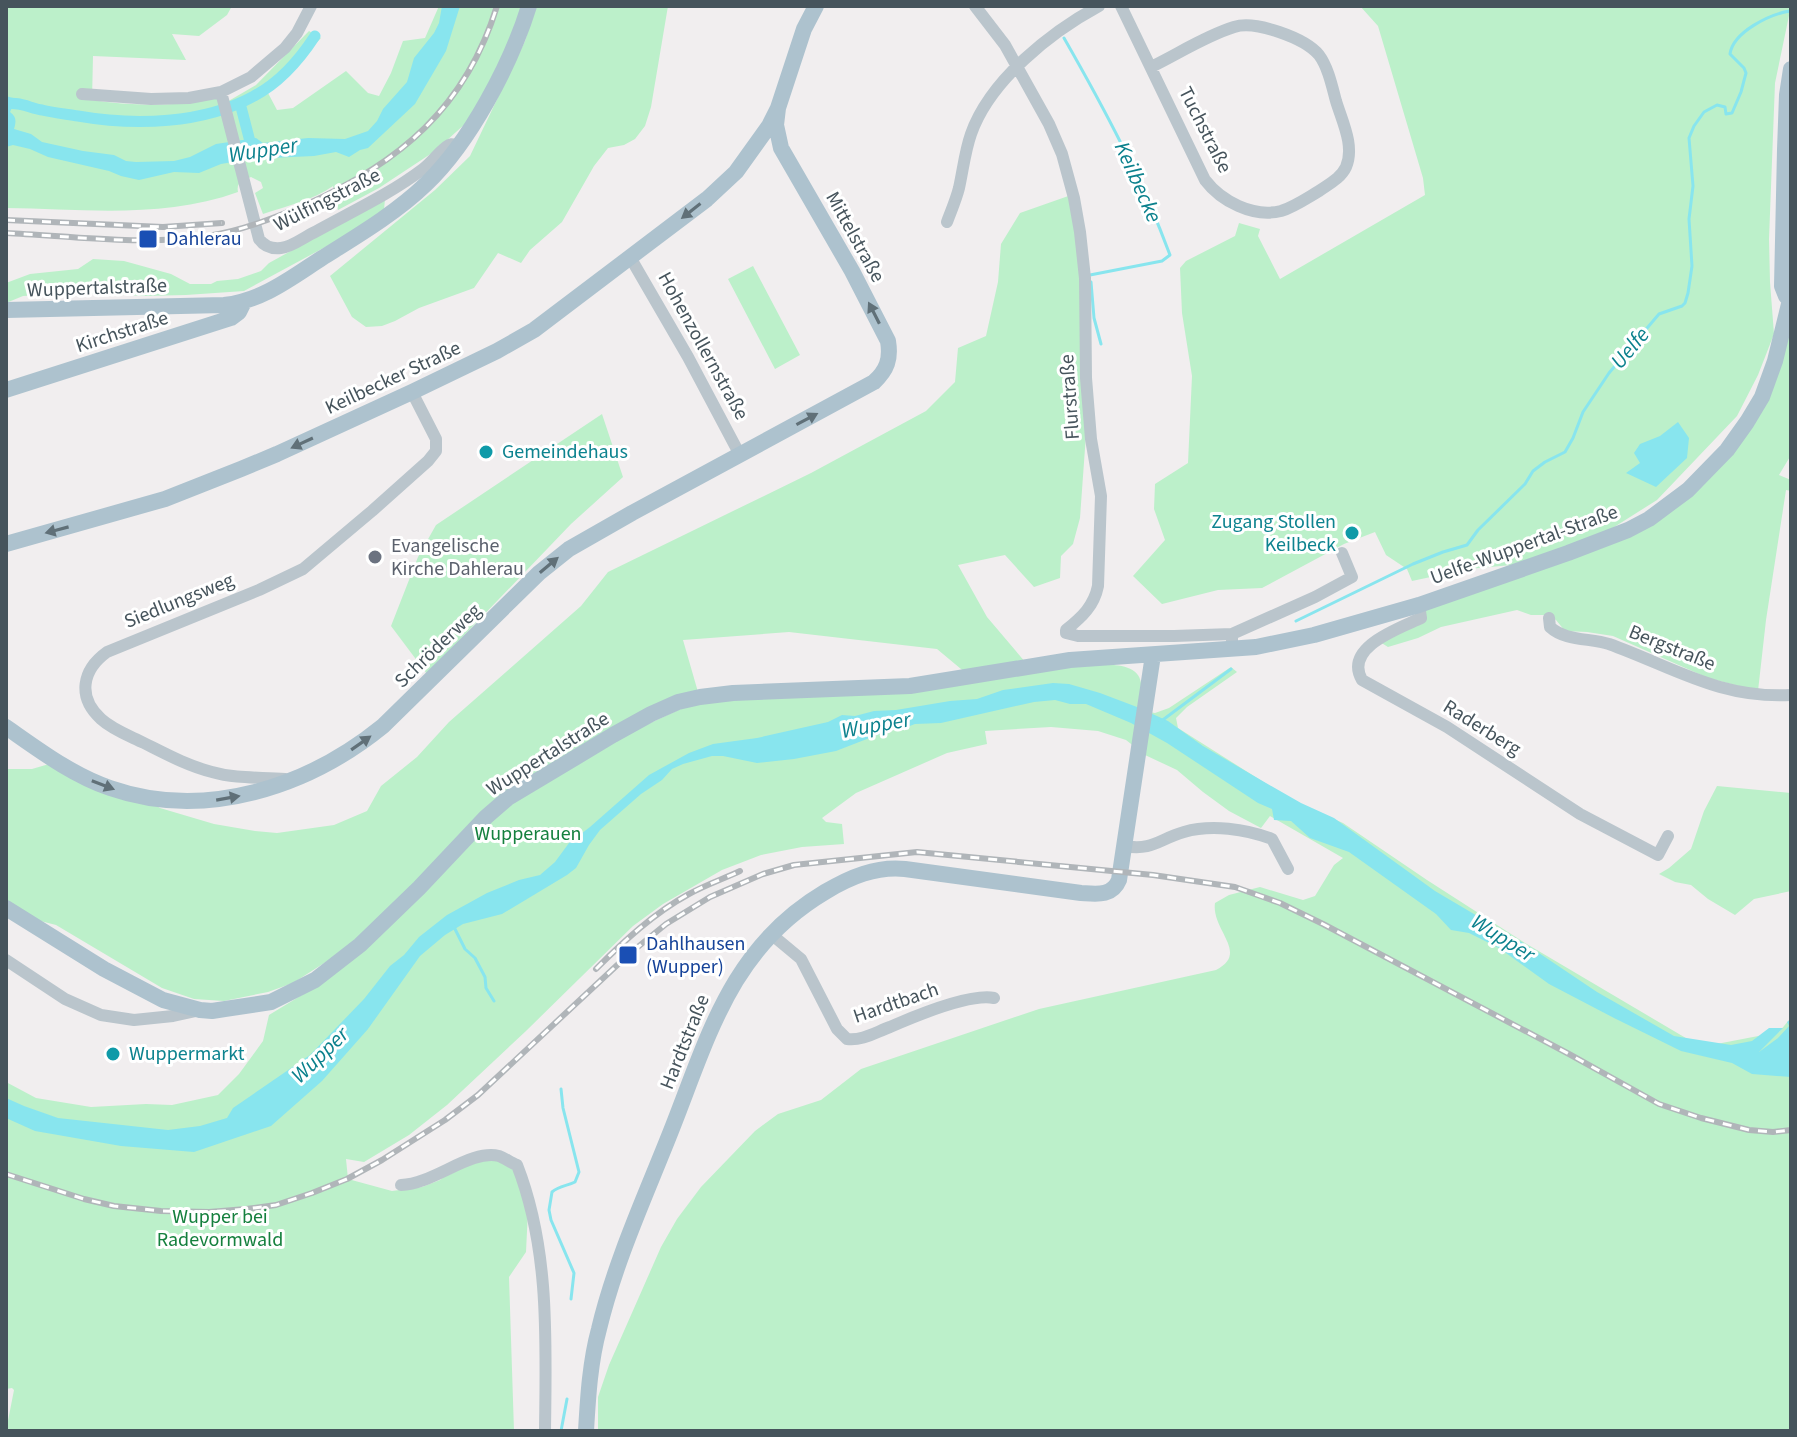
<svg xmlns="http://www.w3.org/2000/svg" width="1797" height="1437" font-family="'Source Sans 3',sans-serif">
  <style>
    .green { fill: #bcf0ca }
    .water { fill: #88e5ee }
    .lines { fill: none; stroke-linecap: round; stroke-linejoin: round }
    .stream { stroke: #88e5ee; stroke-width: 3 }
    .canal { stroke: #88e5ee; stroke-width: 11 }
    .minor { stroke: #bac5cc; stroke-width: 12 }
    .major { stroke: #adc2ce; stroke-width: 16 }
    .rail-casing { stroke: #b0b5b9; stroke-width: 6 }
    .rail { stroke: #fff; stroke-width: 3; stroke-dasharray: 9; stroke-linecap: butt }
    .oneway { fill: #607078 }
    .transit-dot { fill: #1a4fb4; stroke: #fff; stroke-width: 3 }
    .culture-dot { fill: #0f9aa8; stroke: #fff; stroke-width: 3 }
    .worship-dot { fill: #6b7280; stroke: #fff; stroke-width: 3 }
    .labels { text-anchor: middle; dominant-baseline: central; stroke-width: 6; stroke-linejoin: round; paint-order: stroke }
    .street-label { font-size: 20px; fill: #46545c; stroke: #fff }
    .transit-label { font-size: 20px; fill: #164399; stroke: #fff; text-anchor: start }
    .culture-label { font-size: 20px; fill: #0d838f; stroke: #fff; text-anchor: start }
    .worship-label { font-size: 20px; fill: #5b616d; stroke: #fff; text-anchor: start }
    .park-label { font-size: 20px; fill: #15803e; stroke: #fff }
    .water-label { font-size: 22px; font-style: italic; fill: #0b818d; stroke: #fff }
  </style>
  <rect width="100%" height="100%" fill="#f1eeef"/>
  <path class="green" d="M6 6H232L227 15 199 36 172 34 186 60 93 56 92 100C132 106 177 107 217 98L220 106 256 85 309 31 321 38 268 93 277 110 293 108 346 71 368 93 379 96 391 73 403 41 425 38 439 6H522L502 64 466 123 435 151 379 188 338 210 333 186C313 200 287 206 263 214L255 193 263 188 261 182 251 177C243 180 236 182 238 192 163 219 84 209 6 208Z
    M536 6H668L651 107 645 126 635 139 624 145 608 148 594 166 562 222 530 250 521 263 498 253 474 288 419 308 395 321 382 326 366 327 352 317 330 276 435 190 470 156 525 41Z
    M1360 6H1791L1775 83 1769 239 1770 282 1774 334 1758 375 1737 416 1657 500 1600 536 1512 565 1468 569 1412 581 1407 569 1386 555 1375 532 1344 544 1262 588 1218 590 1162 604 1133 576 1165 540 1154 509 1155 484 1188 463 1192 376 1182 313 1180 268 1186 261 1235 236 1239 223 1260 229 1258 236 1280 279 1425 195 1423 178 1378 26Z
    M1074 194 1091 365 1080 518 1073 544 1061 556 1060 578 1034 587 1005 555 958 565 987 617 1026 663 967 674 937 649 789 632 683 640 698 692 554 767 357 942 293 983 268 992 224 1001 194 999 162 988 56 925 17 915 6 910V769H32L49 764 148 801 160 808 214 824 255 831 277 833 334 825 367 811 381 786 417 757 449 722 581 606 608 572 811 473 926 411 955 382 958 348 986 336 998 282 1001 244 1020 213Z
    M385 199 384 210 353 232 244 291 186 295 144 296 81 293 23 296 6 303V283L30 274 78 269 93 259 124 261 171 274 190 284H211L217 281 238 279 261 271 269 263Z
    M753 266 800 355 775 369 728 279Z
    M1791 324V455L1779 475 1791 480V491L1786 490 1766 620 1758 691 1708 678 1613 636 1587 632 1565 631 1556 620 1547 615H1531L1517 610 1441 627 1418 638 1388 647 1380 642 1425 609 1605 545 1716 471Z
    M602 414 623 477 571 524 427 674 391 626 418 557 436 525Z
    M1083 665C1100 665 1138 660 1141 683 1142 692 1140 702 1140 710L1155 713 1169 708 1231 667 1237 672 1187 707 1176 718 1178 728 1295 802 1343 823 1427 880 1525 943 1701 1047 1779 1032 1789 1020 1791 1022V1431H598V1397L609 1365 661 1247 677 1219 701 1187 755 1131 778 1114 821 1100 861 1069 1039 1009 1216 970C1250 953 1211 930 1215 903L1229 895 1260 887 1303 900 1315 896 1334 865 1343 858 1270 816 1261 828 1229 811 1203 792 1177 770 1145 755 1126 740 1098 731 1051 727 985 731 987 744 947 753 856 793 822 818 826 822 842 824 844 844 802 847 761 855 722 870 663 904 633 926 526 1031 447 1105 409 1135 364 1162 346 1159 348 1179 392 1191 422 1187 440 1180 460 1165 498 1158 516 1167 528 1210 526 1252 509 1277 514 1431H6L14 1390 12 1388 6 1389V1082L36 1098 91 1107 146 1104 172 1105 218 1095 239 1074 263 1041 269 1015 315 987 488 818 577 757 700 700Z
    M1717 786 1791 793V891L1754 899 1735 915 1708 899 1691 885 1675 882 1659 874 1669 868 1691 849 1704 811Z"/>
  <path class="water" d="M442 6H460L446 51 415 104 368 148 360 150 349 157 336 152 314 156 250 159 221 164 199 173 174 172 139 180 121 176 109 171 48 157 30 149 13 145 6 147V96L16 99 10 112C17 117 16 122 14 129L31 134 42 142 83 151 114 155 126 161 136 162 174 161 190 157 216 144 256 138 263 143 308 138 345 139 368 131 377 121 383 109 407 82 414 58 434 33 439 23Z
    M1678 422 1689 438 1687 458 1656 487 1626 473 1640 463 1634 453 1640 444 1660 436Z
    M1053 683 1069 684 1100 693 1137 707 1168 721 1203 746 1266 783 1301 803 1334 818 1435 891 1533 949 1597 992 1674 1036 1731 1045 1752 1041 1769 1028H1783L1759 1052 1778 1038 1789 1026 1787 1022 1791 1019V1077L1752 1074 1732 1063 1681 1051 1614 1018 1549 984 1499 948 1469 933 1451 930 1436 914 1349 852 1310 838 1291 821 1274 820 1272 809 1258 803 1167 743 1131 723 1086 704H1070L1055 700 1034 702 941 723 915 724 902 729 890 730 836 751 794 759 757 763 723 756H712L683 764 672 769 662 780 641 794 600 830 589 845 576 868 567 875 502 914 463 924 445 935 420 956 368 1029 322 1081 271 1126 194 1152 121 1146 35 1131 6 1118V1098L24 1106 58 1118 168 1130 200 1126 227 1118 233 1108 310 1055 364 999 390 966 404 955 419 937 447 915 487 893 519 880 540 875 555 862 569 843 590 827 649 775 689 753 713 744 757 738 828 722 842 715 855 716 874 711 896 710 950 701 977 699 1003 690Z"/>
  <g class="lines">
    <path class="stream" d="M1064 38C1104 108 1142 179 1170 255L1162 261 1090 275
      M1091 282 1094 318 1101 344
      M1296 621 1413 564 1443 552 1467 545 1478 530 1525 484 1533 471 1545 462 1565 452 1573 438 1583 412 1609 373 1659 314 1682 306 1685 303 1688 293 1692 266 1689 219 1693 186 1689 138 1694 126 1704 112 1717 105 1725 107 1726 114 1732 113 1741 92 1746 73 1744 68 1730 54C1733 32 1770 14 1790 11
      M1160 722 1231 669
      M453 925 465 949 475 958 485 977 486 988 494 1001
      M561 1089 563 1108 579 1172 575 1182C567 1186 559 1186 552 1192L549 1210 551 1220 574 1273 571 1299
      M561 1431 567 1399"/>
    <path class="canal" d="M240 103 253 153
      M6 104C18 101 30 108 42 110 54 113 66 114 78 116 135 126 203 124 254 96 279 83 300 59 315 36"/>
    <path class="minor" d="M975 6 1005 45 1049 124 1062 154 1074 198 1080 232 1085 278 1086 378 1091 439 1101 496 1098 586C1094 606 1082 617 1066 630V633L1078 636H1174L1232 634V650
      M1121 6 1205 180C1221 201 1253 218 1281 211 1294 207 1307 198 1319 191 1329 184 1341 178 1346 167 1355 146 1342 121 1336 101 1332 86 1328 67 1319 55 1305 38 1255 20 1234 27 1205 36 1178 54 1151 67
      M221 92 259 239C264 246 272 249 281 248 292 247 304 237 315 232 351 212 390 194 423 169 432 162 438 153 446 147 451 143 452 144 458 146
      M82 94 151 99 189 98 221 92 251 77 285 48 297 33 311 6
      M947 222C951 211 956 200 959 188 963 170 965 151 971 134 990 80 1051 32 1099 6
      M630 257 688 357 740 455
      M1419 605 1421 618C1400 628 1343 647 1362 680L1447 727 1580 814 1658 855 1668 836
      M1549 618 1550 627C1565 641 1590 638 1609 644 1673 667 1720 699 1791 695
      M1232 634 1315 597 1352 577 1342 553
      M285 779C260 777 236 779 212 772 188 766 166 754 144 743 130 736 113 730 101 719 77 697 82 670 107 652L259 590 303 569 372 511 428 461 436 451V439L412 392
      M1124 846C1153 851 1159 839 1184 832 1211 824 1246 829 1272 839L1288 869
      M771 934 801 959 837 1029 847 1039C862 1041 876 1032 890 1027 913 1017 969 993 994 998
      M6 960 65 999 101 1015 134 1020 173 1016 200 1010
      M401 1185C434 1184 470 1149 499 1156 505 1158 511 1163 517 1165 550 1249 546 1342 545 1431"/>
    <path class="major" d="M1791 297 1786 296 1782 286 1785 150 1787 95 1791 69
      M6 310 224 305C262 301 291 278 322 258 357 236 396 213 426 184 470 142 511 64 529 6
      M6 390 231 318 239 312 244 302
      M6 544 165 499 241 469 277 454 412 392 497 351 534 330 707 199 736 172 769 126 778 108 804 29 816 6
      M6 727C39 750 72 775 110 788 205 821 308 787 383 726L539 573 569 549 632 513 874 382C887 370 891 359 888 341L852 271 781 148 776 125 778 108
      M6 908 104 969 163 1000 200 1010 212 1011 271 1002 315 980 360 945 419 888 486 817 508 798 613 735 651 714 678 702 700 697 733 693 910 686 1070 660 1256 647 1314 635 1419 605 1568 553 1628 530 1649 519 1688 490 1727 450 1747 422 1762 397 1775 361 1791 296
      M586 1431C588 1397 590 1362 599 1329 615 1262 644 1199 669 1136 708 1039 729 949 825 892 850 877 876 866 905 869L1081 893C1096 894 1112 897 1119 880L1153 655"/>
    <defs>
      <path id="rail" d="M6 220 163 227 222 223
        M6 233C70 236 143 246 207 236 241 231 274 218 305 205 400 163 466 107 497 6
        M596 969C624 941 654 913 689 894 705 885 723 879 740 871
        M6 1174 84 1199 114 1206 161 1211 209 1212 246 1209 276 1205 312 1193 347 1179 382 1160 445 1120 478 1095 628 955 666 924 710 897 763 874 794 865 917 852 1153 875 1235 887 1280 903 1323 924 1569 1054 1659 1104 1701 1118 1749 1130 1773 1132 1791 1130"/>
    </defs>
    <use href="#rail" class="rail-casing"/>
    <use href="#rail" class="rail"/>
  </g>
  <defs><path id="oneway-solid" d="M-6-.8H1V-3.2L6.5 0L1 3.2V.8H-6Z" transform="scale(2)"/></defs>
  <g class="oneway">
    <use href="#oneway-solid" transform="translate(691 211) rotate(142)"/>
    <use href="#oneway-solid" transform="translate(874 313) rotate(-117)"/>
    <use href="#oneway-solid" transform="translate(807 419) rotate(-28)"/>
    <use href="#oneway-solid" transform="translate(302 443) rotate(155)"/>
    <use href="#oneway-solid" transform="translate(57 530) rotate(165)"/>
    <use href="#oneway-solid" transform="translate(549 565) rotate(-40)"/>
    <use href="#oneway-solid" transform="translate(361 743) rotate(-35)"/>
    <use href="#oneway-solid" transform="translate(103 785) rotate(21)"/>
    <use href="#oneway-solid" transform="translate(228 798) rotate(-10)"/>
  </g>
  <g class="transit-dot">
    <rect x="138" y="229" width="20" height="20" rx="4"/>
    <rect x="618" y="945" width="20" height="20" rx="4"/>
  </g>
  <g class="culture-dot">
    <circle cx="486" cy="452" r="8"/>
    <circle cx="1352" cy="533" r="8"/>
    <circle cx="113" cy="1054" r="8"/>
  </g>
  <circle class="worship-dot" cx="375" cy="557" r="8"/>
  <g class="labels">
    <g class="street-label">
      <text transform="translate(1205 130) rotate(63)">Tuchstraße</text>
      <text transform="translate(327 200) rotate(-27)">Wülfingstraße</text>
      <text transform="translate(855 237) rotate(61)">Mittelstraße</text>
      <text transform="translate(97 288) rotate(-2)">Wuppertalstraße</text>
      <text transform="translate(122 332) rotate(-18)">Kirchstraße</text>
      <text transform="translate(703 346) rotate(61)">Hohenzollernstraße</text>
      <text transform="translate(393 378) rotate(-25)">Keilbecker Straße</text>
      <text transform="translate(1070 397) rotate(-94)">Flurstraße</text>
      <text transform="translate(1524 545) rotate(-20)">Uelfe-Wuppertal-Straße</text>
      <text transform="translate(179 601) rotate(-22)">Siedlungsweg</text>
      <text transform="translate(438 646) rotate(-44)">Schröderweg</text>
      <text transform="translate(1672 648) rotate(22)">Bergstraße</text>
      <text transform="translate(1482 728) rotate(32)">Raderberg</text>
      <text transform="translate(548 754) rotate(-32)">Wuppertalstraße</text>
      <text transform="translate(896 1003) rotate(-19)">Hardtbach</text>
      <text transform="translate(685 1042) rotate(-68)">Hardtstraße</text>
    </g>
    <g class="transit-label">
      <text x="166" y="239">Dahlerau</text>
      <text x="646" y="944">Dahlhausen<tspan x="646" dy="23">(Wupper)</tspan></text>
    </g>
    <g class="culture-label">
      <text x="502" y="452">Gemeindehaus</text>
      <text x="1336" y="522" text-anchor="end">Zugang Stollen<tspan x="1336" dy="23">Keilbeck</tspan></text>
      <text x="129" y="1054">Wuppermarkt</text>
    </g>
    <g class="worship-label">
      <text x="391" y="546">Evangelische<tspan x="391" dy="23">Kirche Dahlerau</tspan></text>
    </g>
    <g class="park-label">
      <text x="528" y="834">Wupperauen</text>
      <text x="220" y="1217">Wupper bei<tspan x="220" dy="23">Radevormwald</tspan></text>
    </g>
    <g class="water-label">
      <text transform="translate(263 150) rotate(-9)">Wupper</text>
      <text transform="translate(1138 182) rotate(66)">Keilbecke</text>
      <text transform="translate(1630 348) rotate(-50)">Uelfe</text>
      <text transform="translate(876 725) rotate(-10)">Wupper</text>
      <text transform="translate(1503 938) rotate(32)">Wupper</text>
      <text transform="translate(320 1055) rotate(-44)">Wupper</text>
    </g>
  </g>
  <rect width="1797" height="1437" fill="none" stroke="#46545c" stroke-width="16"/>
</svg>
